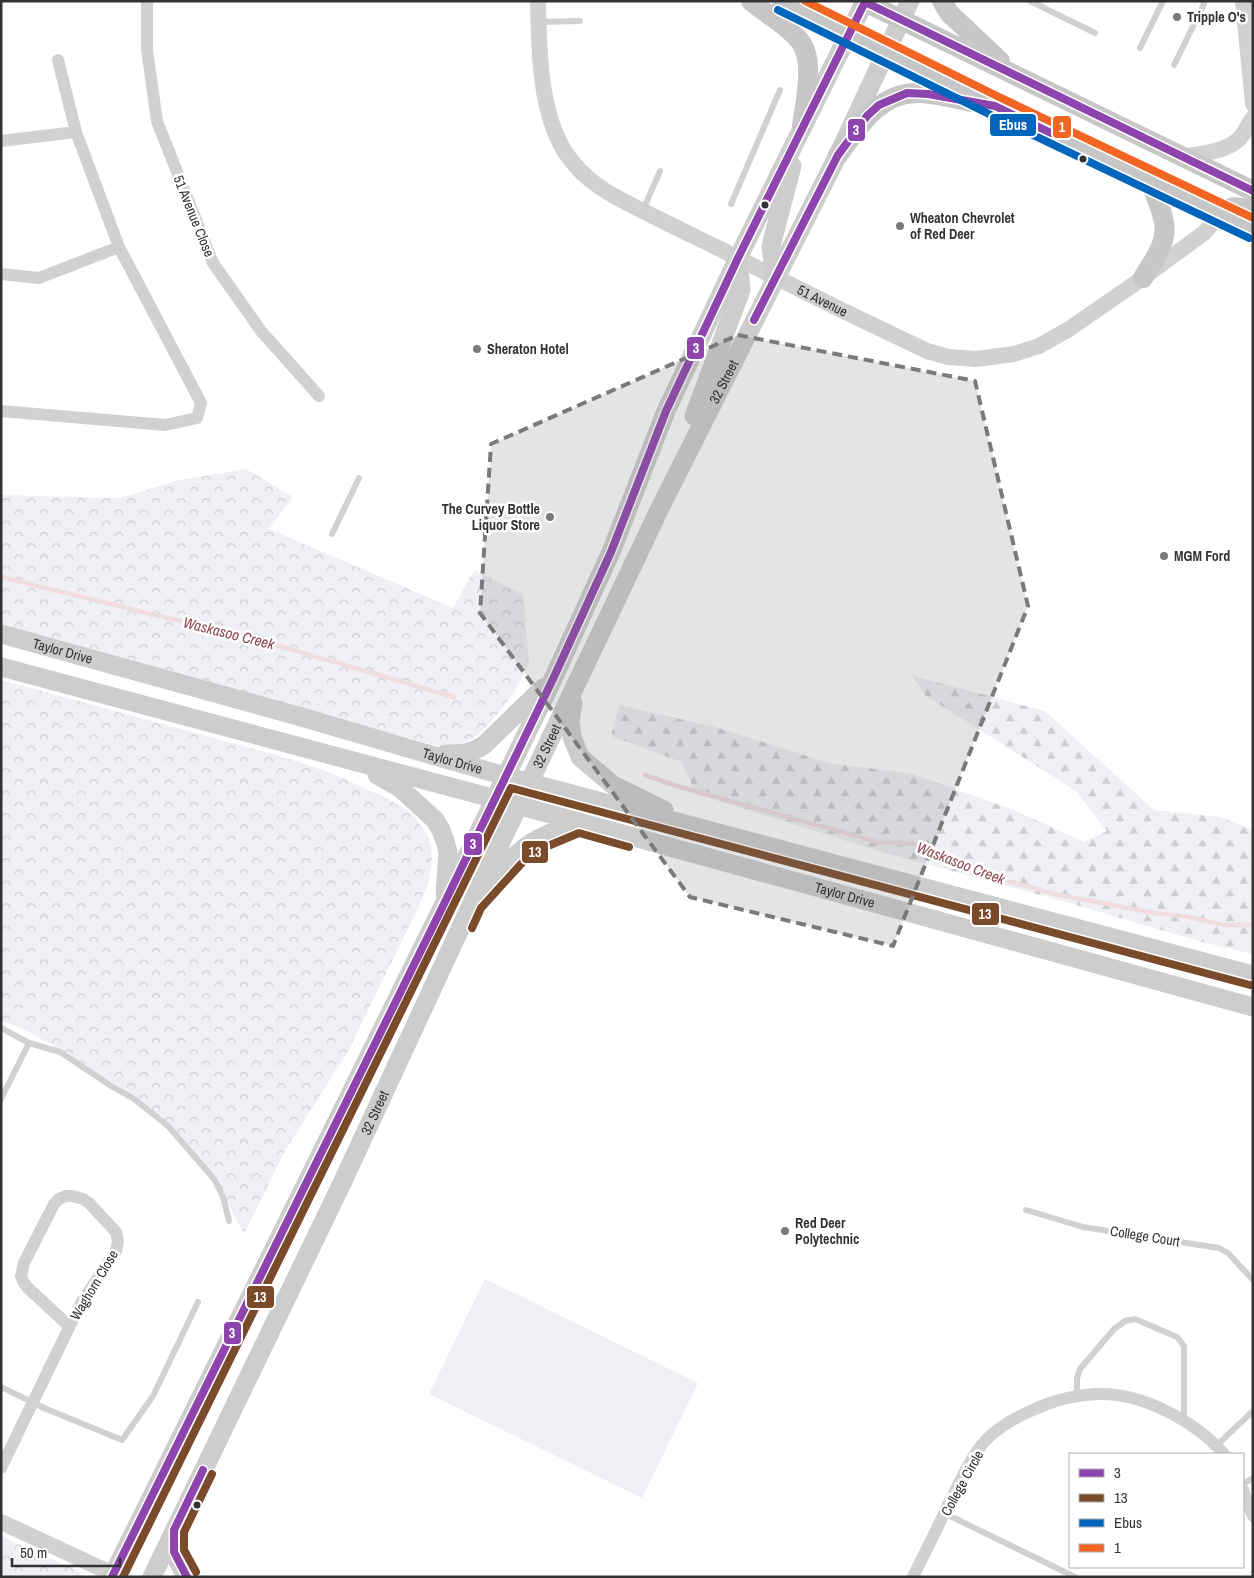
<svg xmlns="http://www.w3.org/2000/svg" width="1254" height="1578" font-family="'Archivo Narrow',sans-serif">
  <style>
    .forest { fill: url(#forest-firs) }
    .park { fill: url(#park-crowns) }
    .pitch { fill: #eff0f5 }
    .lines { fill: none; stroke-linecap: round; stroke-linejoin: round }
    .stream { stroke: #efdde0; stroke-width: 4.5 }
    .service { stroke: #d1d1d1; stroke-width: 6 }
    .minor { stroke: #d1d1d1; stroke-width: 12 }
    .tertiary { stroke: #d1d1d1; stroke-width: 16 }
    .secondary { stroke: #cdcdcd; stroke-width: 19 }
    .primary { stroke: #c7c7c7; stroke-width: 20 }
    .bus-1-casing { stroke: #fff; stroke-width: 11 }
    .bus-2-casing { stroke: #fff; stroke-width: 11 }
    .bus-3-casing { stroke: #fff; stroke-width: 11 }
    .bus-4-casing { stroke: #fff; stroke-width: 11 }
    .bus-1 { stroke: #8e44ad; stroke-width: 8 }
    .bus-2 { stroke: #7a4b2a; stroke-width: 8 }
    .bus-3 { stroke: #0065bd; stroke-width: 8 }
    .bus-4 { stroke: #f26522; stroke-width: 8 }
    .marked { fill: #7a7a7a; fill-opacity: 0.2; stroke: #7a7a7a; stroke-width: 4; stroke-dasharray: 10 6; stroke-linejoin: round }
    .poi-dot { fill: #7a7a7a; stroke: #fff; stroke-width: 2 }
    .bus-dot { fill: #323232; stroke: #fff; stroke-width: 2 }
    .labels { text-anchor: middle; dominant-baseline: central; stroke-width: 5; stroke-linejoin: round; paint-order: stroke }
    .poi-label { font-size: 14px; font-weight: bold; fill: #323232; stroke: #fff; text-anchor: start }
    .street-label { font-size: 14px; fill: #323232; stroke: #fff }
    .water-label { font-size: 15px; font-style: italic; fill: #8c4854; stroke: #fff }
    .line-badge { stroke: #fff; stroke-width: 2 }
    .badge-label { font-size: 14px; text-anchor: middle; font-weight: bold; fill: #fff }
  </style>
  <defs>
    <pattern id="forest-firs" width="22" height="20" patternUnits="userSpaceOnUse" patternTransform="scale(1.25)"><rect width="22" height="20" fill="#eff0f5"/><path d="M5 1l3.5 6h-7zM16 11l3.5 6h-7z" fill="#cdced2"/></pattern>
    <pattern id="park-crowns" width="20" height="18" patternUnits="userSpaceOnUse" patternTransform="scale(1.25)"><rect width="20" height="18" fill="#eff0f5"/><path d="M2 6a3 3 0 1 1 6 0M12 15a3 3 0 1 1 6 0" fill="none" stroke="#cdced2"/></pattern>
  </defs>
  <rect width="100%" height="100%" fill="#fff"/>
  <path class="forest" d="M913 676 1045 711 1154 810 1220 817 1253 830V954L1202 942 1066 902 886 853 696 794 682 762 611 736 619 705 715 727 829 763 912 774 1014 810 1084 842 1107 831 1076 791 925 695Z"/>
  <path class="park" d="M246 469 293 497 269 529 453 608 474 570 523 594 529 664 513 694 491 722 476 737 459 744 442 747 1 630V495L120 498 179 480Z
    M1 680 294 760 338 776 388 799 413 814 427 835 431 847 432 862 428 883 418 908 348 1051 285 1151 244 1234 216 1181 179 1139 119 1089 66 1053 20 1027 1 1021Z
    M1 1536 78 1571 82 1577H1Z"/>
  <path class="pitch" d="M485 1279 698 1383 642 1498 429 1394Z"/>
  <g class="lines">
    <path class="stream" d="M1 577 269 643 454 697
      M645 775 680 787 881 843H910L986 875 1055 894 1154 913 1189 917 1224 925H1253"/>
    <path class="service" d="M1030 1 1095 33
      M539 22 580 21
      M1140 48 1163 1
      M1174 65 1204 4 1203 1
      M731 204 780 90
      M643 210 660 171
      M332 534 359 478
      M1 1028 29 1043 60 1052 111 1086 134 1099 168 1126 214 1179 223 1197 229 1221
      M1 1099 29 1043
      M1026 1210 1083 1227 1219 1248 1228 1253 1253 1280
      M1 1387 44 1408 122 1440 153 1396 198 1302
      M1077 1396V1378L1080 1369 1114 1329 1125 1321 1135 1319 1177 1337 1184 1346V1421
      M1217 1445 1253 1411
      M1243 1484 1253 1478
      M944 1513 1075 1577"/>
    <path class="minor" d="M147 1V50L157 121 213 263 261 331 319 396
      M1 141 76 132
      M1 274 39 278 119 247
      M1 411 165 425 197 418 201 403 119 247 76 132 58 60
      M1 1468 81 1303 116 1251 118 1241 116 1232 89 1203 83 1199 73 1196H66L59 1199 54 1204 24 1263 21 1276 23 1281 27 1287 69 1326
      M1243 1490 1253 1516
      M913 1577C925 1553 937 1529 948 1505 959 1484 969 1460 984 1442 998 1427 1016 1417 1035 1409 1055 1400 1078 1394 1101 1394 1145 1394 1196 1422 1224 1454"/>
    <g class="tertiary">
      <path id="s1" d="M538 1C539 49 539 110 565 152 587 185 615 197 649 214 672 226 696 237 720 249 788 284 857 318 927 351L948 357 976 359 1014 354 1039 346 1069 329 1130 287 1204 233 1221 214"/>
      <path d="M1243 1 1253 104"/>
      <path d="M1184 157C1201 153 1227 152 1240 138 1245 132 1248 125 1253 118"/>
      <path d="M1 1522 100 1568 124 1577"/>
    </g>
    <g class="secondary">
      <path d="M775 278 771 246 792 166"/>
      <path d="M694 416 741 290 738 259"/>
      <path id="s2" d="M1 634 298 716 421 752 530 783 1253 975"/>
      <path id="s3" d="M1 667 477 794 1253 1007"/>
      <path d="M573 703 570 721 572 737 580 757 613 785 664 810"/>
      <path d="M445 754C463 754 469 754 484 745L543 688"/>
      <path d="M377 775 400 788 435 820 441 830 445 841 448 852 445 894"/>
      <path d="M487 887C500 872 514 854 531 843 546 834 562 828 578 822"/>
      <path d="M174 1531C174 1552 175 1559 187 1577"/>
      <path d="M112 1577 443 906 553 679 611 552 666 411 738 258 865 1"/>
      <path id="s4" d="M152 1577 343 1181 472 903 661 506 838 155 910 1"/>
    </g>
    <path class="primary" d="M751 1C766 14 786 24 799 40 816 59 805 102 802 126
      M782 1 995 106 1253 229
      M863 1 1253 191
      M942 1 949 13 1000 61
      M838 155C858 128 879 92 918 93 935 93 954 99 972 102
      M1221 214C1233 204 1238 207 1253 211
      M1143 278C1152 262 1168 243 1164 223 1162 209 1155 195 1150 181"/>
    <defs>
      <path id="bus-1" d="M754 320 838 155 867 116 879 105 907 93 928 94 995 106 1051 133
        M112 1577 443 906 553 679 611 552 666 411 738 258 865 2 1253 191
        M187 1577 174 1552V1530L203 1470"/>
      <path id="bus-2" d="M472 928 481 908 521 864 536 851 579 833 629 847
        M196 1572 184 1550V1532L212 1474
        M123 1577 511 788 1250 985"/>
      <path id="bus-3" d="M778 10 991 115 1249 238"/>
      <path id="bus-4" d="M805 1 999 97 1253 218"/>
    </defs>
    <use href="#bus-1" class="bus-1-casing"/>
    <use href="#bus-2" class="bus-2-casing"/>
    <use href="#bus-3" class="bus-3-casing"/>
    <use href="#bus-4" class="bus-4-casing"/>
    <use href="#bus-1" class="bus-1"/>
    <use href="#bus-2" class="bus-2"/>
    <use href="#bus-3" class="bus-3"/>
    <use href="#bus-4" class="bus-4"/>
  </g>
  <path class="marked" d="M738 335 975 381 1028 606 893 946 690 897 480 613 491 444Z"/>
  <g class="poi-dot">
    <circle cx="1177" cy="17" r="5"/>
    <circle cx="900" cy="226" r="5"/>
    <circle cx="477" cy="349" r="5"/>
    <circle cx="550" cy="517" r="5"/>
    <circle cx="1164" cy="556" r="5"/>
    <circle cx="785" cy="1231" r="5"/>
  </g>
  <g class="bus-dot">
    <circle cx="1083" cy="159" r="4.5"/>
    <circle cx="765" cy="205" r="4.5"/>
    <circle cx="197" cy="1505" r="4.5"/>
  </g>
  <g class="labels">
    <g class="poi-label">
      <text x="1187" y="17">Tripple O's</text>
      <text x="910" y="218">Wheaton Chevrolet<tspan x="910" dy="16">of Red Deer</tspan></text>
      <text x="487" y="349">Sheraton Hotel</text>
      <text x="540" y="509" text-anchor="end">The Curvey Bottle<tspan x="540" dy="16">Liquor Store</tspan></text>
      <text x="1174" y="556">MGM Ford</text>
      <text x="795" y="1223">Red Deer<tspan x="795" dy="16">Polytechnic</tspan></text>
    </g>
    <g class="street-label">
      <text transform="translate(194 216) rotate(68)">51 Avenue Close</text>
      <text stroke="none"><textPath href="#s1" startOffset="455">51 Avenue</textPath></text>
      <text stroke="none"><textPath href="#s4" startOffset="1325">32 Street</textPath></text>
      <text stroke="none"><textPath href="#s2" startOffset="64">Taylor Drive</textPath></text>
      <text stroke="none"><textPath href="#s4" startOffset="920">32 Street</textPath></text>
      <text stroke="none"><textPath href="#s2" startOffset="469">Taylor Drive</textPath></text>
      <text stroke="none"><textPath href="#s3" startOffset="874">Taylor Drive</textPath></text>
      <text stroke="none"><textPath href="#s4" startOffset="515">32 Street</textPath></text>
      <text transform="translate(1145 1236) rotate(9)">College Court</text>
      <text transform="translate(94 1285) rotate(-59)">Waghorn Close</text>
      <text transform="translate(962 1483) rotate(-61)">College Circle</text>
    </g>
    <g class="water-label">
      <text transform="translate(229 633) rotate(14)">Waskasoo Creek</text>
      <text transform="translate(961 863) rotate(21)">Waskasoo Creek</text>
    </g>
  </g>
  <g class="line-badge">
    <rect x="989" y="113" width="48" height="24" rx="5" fill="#0065bd"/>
    <rect x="1052" y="115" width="20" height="24" rx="5" fill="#f26522"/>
    <rect x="847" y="118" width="19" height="24" rx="5" fill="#8e44ad"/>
    <rect x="686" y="336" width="19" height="24" rx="5" fill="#8e44ad"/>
    <rect x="463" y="832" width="20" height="24" rx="5" fill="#8e44ad"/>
    <rect x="521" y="840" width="28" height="24" rx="5" fill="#7a4b2a"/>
    <rect x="971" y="902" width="29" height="24" rx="5" fill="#7a4b2a"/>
    <rect x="246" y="1285" width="29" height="24" rx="5" fill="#7a4b2a"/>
    <rect x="223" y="1321" width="19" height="24" rx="5" fill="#8e44ad"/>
  </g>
  <g class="badge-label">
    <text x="1013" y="130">Ebus</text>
    <text x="1062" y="132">1</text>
    <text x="856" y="135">3</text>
    <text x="696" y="353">3</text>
    <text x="473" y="849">3</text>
    <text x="535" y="857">13</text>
    <text x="985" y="919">13</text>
    <text x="260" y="1302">13</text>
    <text x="232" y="1338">3</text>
  </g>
  <rect width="1254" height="1578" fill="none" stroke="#323232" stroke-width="5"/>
  <rect x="1069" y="1453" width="175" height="115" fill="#ffffff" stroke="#adadad"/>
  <rect x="1079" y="1469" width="25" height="8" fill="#8e44ad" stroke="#adadad"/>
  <text x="1114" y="1478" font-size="15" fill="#323232">3</text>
  <rect x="1079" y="1494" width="25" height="8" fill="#7a4b2a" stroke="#adadad"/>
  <text x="1114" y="1503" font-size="15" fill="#323232">13</text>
  <rect x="1079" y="1519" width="25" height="8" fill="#0065bd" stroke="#adadad"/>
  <text x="1114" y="1528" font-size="15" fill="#323232">Ebus</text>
  <rect x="1079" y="1544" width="25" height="8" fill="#f26522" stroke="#adadad"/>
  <text x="1114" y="1553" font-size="15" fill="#323232">1</text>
  <path d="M12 1558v8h108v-8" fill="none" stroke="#323232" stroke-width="2.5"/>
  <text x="20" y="1558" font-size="15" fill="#323232" stroke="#ffffff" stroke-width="4" paint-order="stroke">50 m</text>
</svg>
